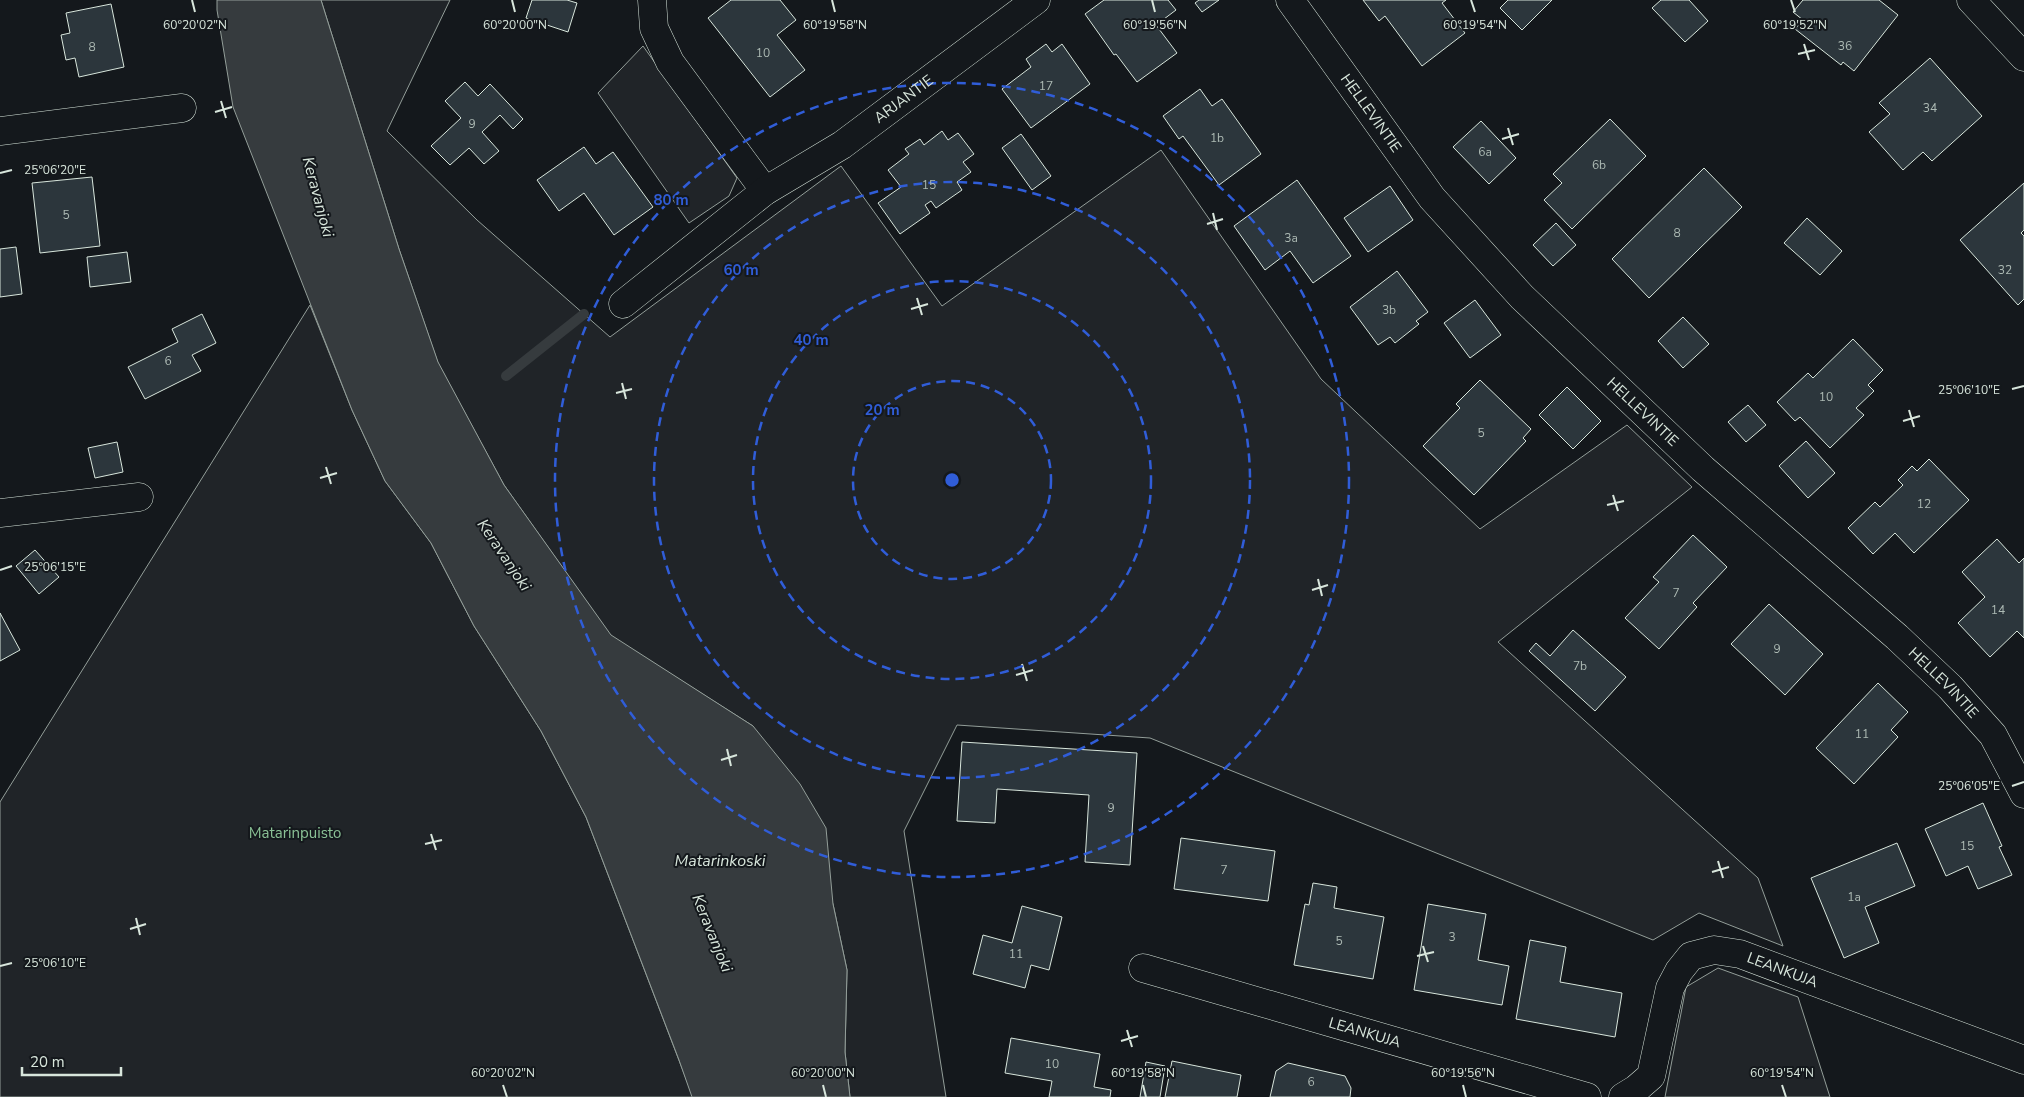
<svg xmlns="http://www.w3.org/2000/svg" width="2024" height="1097" font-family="'Nunito Sans',sans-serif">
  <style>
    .green { fill: #202428; stroke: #939e99 }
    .water { fill: #363b3e; stroke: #939e99 }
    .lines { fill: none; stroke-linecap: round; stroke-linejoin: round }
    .stream { stroke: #363b3e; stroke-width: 10 }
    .building { fill: #2c363c; stroke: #d8e6dc }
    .street-casing { stroke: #d8e6dc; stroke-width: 29 }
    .street { stroke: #14181c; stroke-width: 28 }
    .ticks { fill: none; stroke: #d8e6dc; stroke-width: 2 }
    .ring { fill: none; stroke: #305dd8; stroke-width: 2.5; stroke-dasharray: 9 6 }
    .labels { text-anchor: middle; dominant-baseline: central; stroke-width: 4; stroke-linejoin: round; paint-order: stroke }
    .number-label { font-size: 12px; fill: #adbab4 }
    .street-label { font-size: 15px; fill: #d8e6dc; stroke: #14181c }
    .park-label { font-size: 15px; fill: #8ac095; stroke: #14181c }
    .water-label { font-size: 16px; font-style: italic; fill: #d8e6dc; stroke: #14181c }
    .ticks-label { font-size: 12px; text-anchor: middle; fill: #d8e6dc; stroke: #14181c; stroke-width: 4; stroke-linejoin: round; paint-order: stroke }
    .centre { fill: #305dd8; stroke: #14181c; stroke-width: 2.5 }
    .ring-label { font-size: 15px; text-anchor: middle; font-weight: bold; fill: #305dd8; stroke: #14181c; stroke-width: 4; stroke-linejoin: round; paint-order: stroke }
  </style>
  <rect width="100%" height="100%" fill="#14181c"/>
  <path class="green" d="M321 0H450L387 131 477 220 610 337 841 166 942 306 1161 150 1321 379 1480 529 1627 425 1692 487 1498 642 1758 878 1783 946 1699 913 1653 940 1150 738 957 725 904 831 946 1097H850L845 1052 847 970 833 904 753 726 611 636 504 485 438 363 399 249Z
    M643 46 737 178 729 196 689 223 598 93Z
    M310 305 352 410 385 481 431 543 474 626 541 731 586 817 693 1097H0V802Z
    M1718 968 1798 997 1830 1097H1665L1686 987Z"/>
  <path class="water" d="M217 0H321L399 249 438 362 504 485 611 635 753 726 800 784 826 828 833 904 847 970 845 1052 850 1097H692L679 1060 586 817 541 731 474 626 431 543 385 481 352 410 233 107 217 10Z"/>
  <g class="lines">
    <path class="stream" d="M506 376 584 314"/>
  </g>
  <path class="building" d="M532 0H567L577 3 568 32 526 18Z
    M731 0H780L796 20 777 35 805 70 770 97 708 18Z
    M1104 0H1168L1176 10 1156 25 1177 53 1137 82 1116 54 1114 55 1085 14Z
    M1199 0H1219L1202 12 1195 3Z
    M1363 0H1446L1442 3 1465 33 1422 66 1385 16 1379 21Z
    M1508 0H1552L1522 30 1500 8Z
    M1661 0H1689L1708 21 1685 42 1652 8Z
    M1803 0H1879L1898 15 1854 71 1843 62 1841 65 1795 29 1803 20 1793 12Z
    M111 4 124 67 79 77 75 58 66 60 61 35 70 33 66 13Z
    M1046 44 1052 52 1062 44 1090 84 1031 128 1002 89 1031 67 1026 59Z
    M1930 58 1982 116 1932 161 1923 152 1903 170 1869 132 1890 114 1879 103Z
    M465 82 478 96 490 84 523 119 513 129 500 115 482 132 499 151 484 164 469 148 450 165 431 146 461 118 445 101Z
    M1200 89 1212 106 1222 99 1261 154 1219 185 1183 136 1179 139 1163 116Z
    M1610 119 1646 156 1572 229 1544 200 1562 183 1553 174Z
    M1481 121 1516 158 1489 184 1453 147Z
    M942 131 948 140 958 133 974 154 963 162 971 172 957 182 962 190 936 208 931 201 925 205 930 213 900 234 878 203 901 187 888 170 909 154 905 149 920 139 924 145Z
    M1021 134 1051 176 1032 190 1002 148Z
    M584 147 596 164 613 152 653 207 614 235 584 193 559 211 537 180Z
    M1704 168 1742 207 1649 298 1612 259Z
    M92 177 100 246 40 253 32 183Z
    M1297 180 1351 256 1313 283 1290 251 1265 270 1234 226Z
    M2024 183V230L2021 233 2024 236V299L2018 305 1960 240Z
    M1390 186 1413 220 1368 252 1344 218Z
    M1807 218 1842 251 1820 275 1784 243Z
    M1556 223 1576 245 1553 266 1533 245Z
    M16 247 22 294 0 297V249Z
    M127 252 131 282 90 287 87 257Z
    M1397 271 1428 312 1416 321 1419 324 1395 343 1390 337 1378 345 1350 307Z
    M1475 300 1501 335 1470 358 1444 323Z
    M202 314 216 343 192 355 201 371 145 399 128 367 178 342 172 329Z
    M1683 317 1709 344 1683 368 1658 341Z
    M1853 339 1883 370 1868 385 1874 391 1856 408 1864 415 1830 448 1800 417 1795 421 1777 402 1808 373 1813 378Z
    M1480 380 1531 429 1523 438 1526 441 1474 495 1423 446 1460 408 1456 404Z
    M1567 387 1601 421 1573 449 1539 415Z
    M1748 405 1766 425 1746 442 1728 422Z
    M1806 441 1835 473 1808 498 1779 466Z
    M117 442 123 472 95 478 88 448Z
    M1929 459 1969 500 1914 553 1895 533 1873 554 1848 528 1875 502 1880 507 1903 485 1898 480 1912 466 1917 471Z
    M1693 535 1727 567 1693 603 1697 607 1659 649 1625 618 1659 582 1653 577Z
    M1997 539 2019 563 2024 558V638L2017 631 1990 657 1958 623 1985 597 1962 572Z
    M35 550 59 577 39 594 16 566Z
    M1769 604 1823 654 1785 695 1731 644Z
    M0 613 20 650 0 661Z
    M1573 630 1626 677 1595 711 1529 651 1536 643 1550 656Z
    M1878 683 1908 712 1891 730 1898 737 1854 784 1816 748Z
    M962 742 1137 753 1130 865 1085 862 1089 795 997 789 995 823 957 821Z
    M1983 803 2002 846 1999 847 2012 875 1978 889 1968 866 1946 876 1925 829Z
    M1181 838 1275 851 1268 901 1174 889Z
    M1897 843 1915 886 1865 907 1879 943 1844 958 1811 878Z
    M1313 883 1337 887 1334 908 1384 917 1373 979 1294 965 1305 904 1309 905Z
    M1428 904 1486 914 1478 960 1509 966 1502 1005 1414 990Z
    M1022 906 1062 917 1049 970 1031 965 1025 988 973 974 983 935 1012 943Z
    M1530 940 1566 947 1560 982 1622 993 1615 1037 1516 1019Z
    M1011 1038 1100 1054 1094 1087 1111 1090 1110 1097H1049L1052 1081 1005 1073Z
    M1172 1061 1241 1075 1237 1097H1165Z
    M1146 1062 1165 1066 1160 1097H1140Z
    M1288 1063 1345 1076 1351 1088 1350 1097H1270L1276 1071Z"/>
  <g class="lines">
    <defs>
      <g id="street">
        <path d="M652 0 654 28 670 62 765 191"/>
        <path id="s1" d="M1290 0 1432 198 1522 297 1703 469 1897 637 1950 687 1993 735 2024 794"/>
        <path d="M1971 0 2024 57"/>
        <path d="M0 131 182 108"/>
        <path id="s2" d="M623 304 765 191 842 145 1036 0"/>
        <path d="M0 513 139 497"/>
        <path id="s3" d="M1143 968 1587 1097"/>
        <path id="s4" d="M1623 1097 1636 1089 1651 1076 1670 988 1679 971 1691 956 1714 950 1740 954 2024 1060"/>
      </g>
    </defs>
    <use href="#street" class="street-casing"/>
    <use href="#street" class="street"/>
  </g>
  <path class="ticks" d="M192 0 195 12M512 0 515 12M832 0 835 12M1152 0 1155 12M1471 0 1475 12M1791 0 1795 12M1804 44 1809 60M1798 54 1815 50M221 101 226 118M215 112 232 107M1508 128 1513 145M1502 139 1519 134M0 173 12 170M1213 213 1217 230M1207 224 1223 219M917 298 922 315M911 309 928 304M622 383 626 399M2012 389 2024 386M616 393 632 389M1909 410 1914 427M1903 421 1920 416M326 467 331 484M320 478 337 473M1613 495 1618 511M1607 505 1624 501M0 570 12 566M1318 579 1322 596M1312 590 1328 585M1022 664 1027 681M1016 675 1033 670M727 749 731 766M721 760 737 755M2012 786 2024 782M431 834 436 850M425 844 442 840M1718 861 1723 878M1712 872 1729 867M136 918 140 935M130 929 146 924M1423 946 1428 962M1417 956 1434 952M0 966 12 963M1127 1030 1132 1047M1121 1041 1138 1036M503 1085 507 1097M823 1085 826 1097M1143 1085 1146 1097M1463 1085 1466 1097M1782 1085 1786 1097"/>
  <g class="ring">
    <circle cx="952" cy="480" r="99"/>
    <circle cx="952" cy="480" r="199"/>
    <circle cx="952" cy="480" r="298"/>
    <circle cx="952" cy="480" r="397"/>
  </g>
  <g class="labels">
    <g class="number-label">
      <text x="1845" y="46">36</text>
      <text x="92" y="47">8</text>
      <text x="763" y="53">10</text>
      <text x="1046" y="86">17</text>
      <text x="1930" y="108">34</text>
      <text x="472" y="124">9</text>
      <text x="1217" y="138">1b</text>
      <text x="1485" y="152">6a</text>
      <text x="1599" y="165">6b</text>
      <text x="929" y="185">15</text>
      <text x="66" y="215">5</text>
      <text x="1677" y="233">8</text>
      <text x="1291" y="238">3a</text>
      <text x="2005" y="270">32</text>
      <text x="1389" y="310">3b</text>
      <text x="168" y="361">6</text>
      <text x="1826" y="397">10</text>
      <text x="1481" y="433">5</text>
      <text x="1924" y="504">12</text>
      <text x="1676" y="593">7</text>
      <text x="1998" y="610">14</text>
      <text x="1777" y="649">9</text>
      <text x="1580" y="666">7b</text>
      <text x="1862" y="734">11</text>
      <text x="1111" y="808">9</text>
      <text x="1967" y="846">15</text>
      <text x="1224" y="870">7</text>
      <text x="1854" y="897">1a</text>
      <text x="1452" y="937">3</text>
      <text x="1339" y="941">5</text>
      <text x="1016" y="954">11</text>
      <text x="1052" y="1064">10</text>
      <text x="1311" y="1082">6</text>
    </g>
    <g class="street-label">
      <text stroke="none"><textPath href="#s2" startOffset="348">ARJANTIE</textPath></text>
      <text stroke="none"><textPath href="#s1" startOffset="139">HELLEVINTIE</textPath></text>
      <text stroke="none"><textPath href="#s1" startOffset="544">HELLEVINTIE</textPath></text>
      <text stroke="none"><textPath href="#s1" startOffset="949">HELLEVINTIE</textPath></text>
      <text stroke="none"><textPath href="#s4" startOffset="259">LEANKUJA</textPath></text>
      <text stroke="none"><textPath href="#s3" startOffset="231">LEANKUJA</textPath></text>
    </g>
    <g class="park-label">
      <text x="295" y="833">Matarinpuisto</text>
    </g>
    <g class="water-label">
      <text transform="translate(318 197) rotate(75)">Keravanjoki</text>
      <text transform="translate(504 555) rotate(56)">Keravanjoki</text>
      <text x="720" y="861">Matarinkoski</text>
      <text transform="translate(712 933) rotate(68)">Keravanjoki</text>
    </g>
  </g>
  <g class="ticks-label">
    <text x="195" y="29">60°20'02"N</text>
    <text x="515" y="29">60°20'00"N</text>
    <text x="835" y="29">60°19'58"N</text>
    <text x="1155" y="29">60°19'56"N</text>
    <text x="1475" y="29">60°19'54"N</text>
    <text x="1795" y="29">60°19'52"N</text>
    <text x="55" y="174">25°06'20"E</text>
    <text x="1969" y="394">25°06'10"E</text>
    <text x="55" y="571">25°06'15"E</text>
    <text x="1969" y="790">25°06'05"E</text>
    <text x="55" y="967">25°06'10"E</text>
    <text x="503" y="1077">60°20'02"N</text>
    <text x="823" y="1077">60°20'00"N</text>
    <text x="1143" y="1077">60°19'58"N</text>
    <text x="1463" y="1077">60°19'56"N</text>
    <text x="1782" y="1077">60°19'54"N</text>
  </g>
  <circle cx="952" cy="480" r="8" class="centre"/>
  <g class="ring-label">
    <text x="671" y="205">80 m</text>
    <text x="741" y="275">60 m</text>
    <text x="811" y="345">40 m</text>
    <text x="882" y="415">20 m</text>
  </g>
  <path d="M22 1067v8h99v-8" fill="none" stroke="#d8e6dc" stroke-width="2.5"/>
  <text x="30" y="1067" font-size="15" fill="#d8e6dc" stroke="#14181c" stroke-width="4" paint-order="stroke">20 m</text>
</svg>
